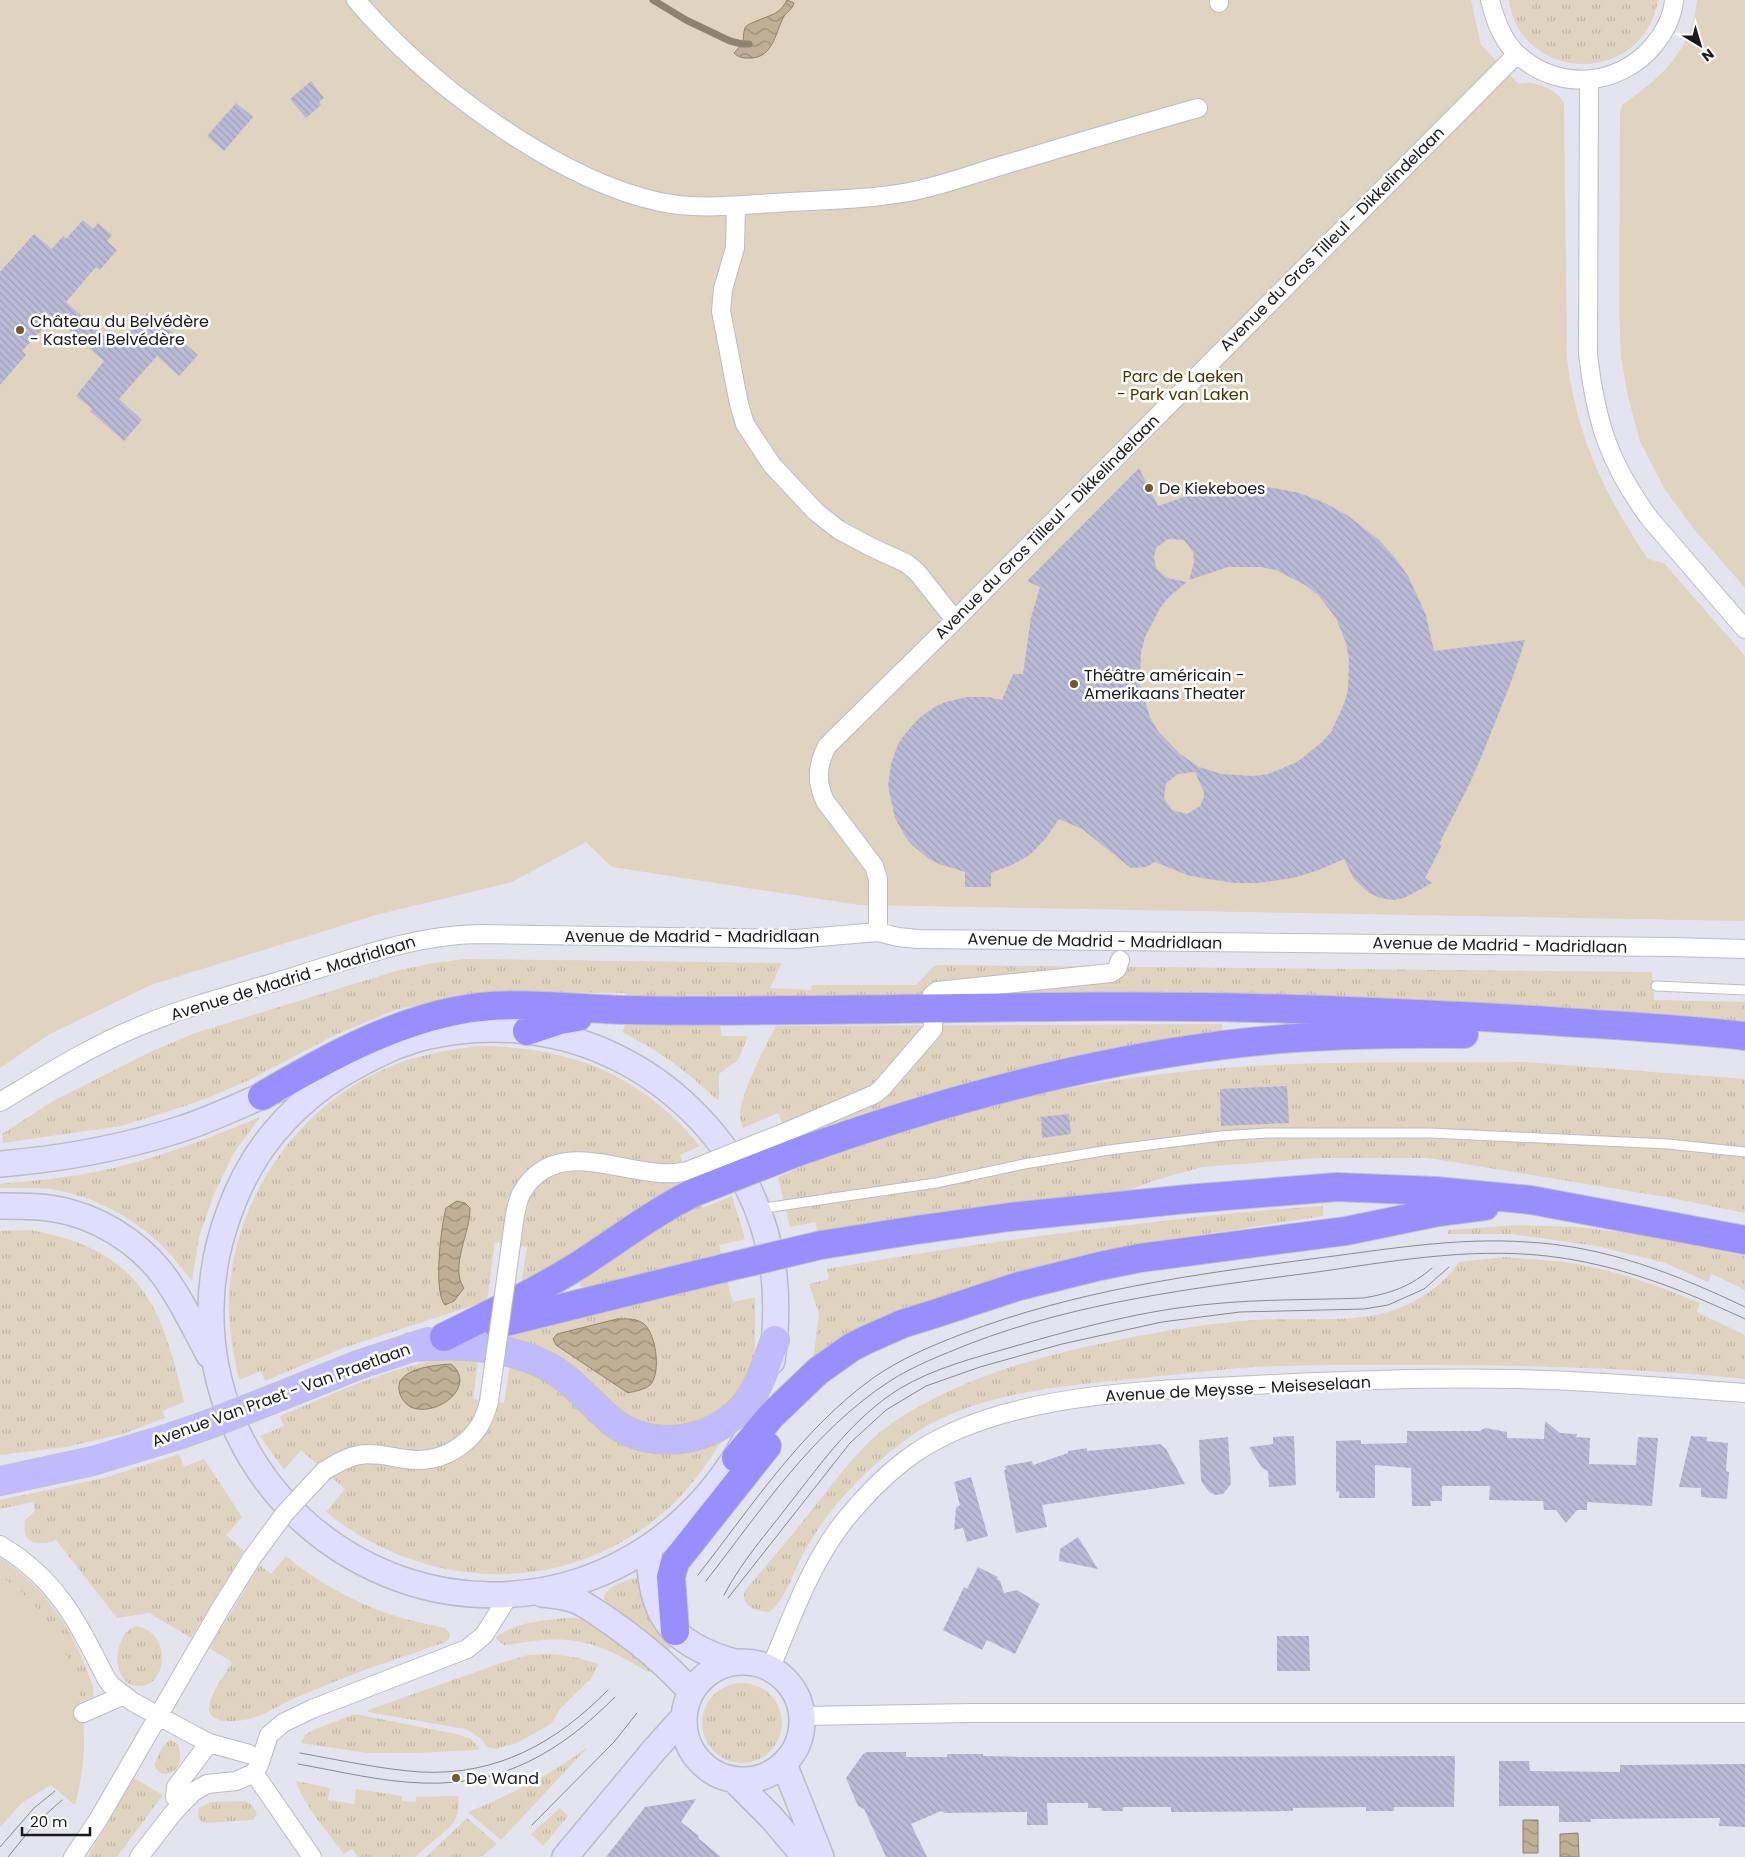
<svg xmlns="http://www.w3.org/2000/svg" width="1745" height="1857" font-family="Poppins,sans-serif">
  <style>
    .grass { fill: url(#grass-tufts) }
    .green { fill: #e0d4c1 }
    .water { fill: url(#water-waves); stroke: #8e8271 }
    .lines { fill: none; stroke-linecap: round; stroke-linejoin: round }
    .stream { stroke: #8e8271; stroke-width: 7 }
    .building { fill: url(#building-back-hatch); fill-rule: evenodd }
    .lane-casing { stroke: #bbbbc5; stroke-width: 11 }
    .street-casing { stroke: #bbbbc5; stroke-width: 20 }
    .secondary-casing { stroke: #bbbbc5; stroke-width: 28 }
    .primary-casing { stroke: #c3c3c4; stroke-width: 30 }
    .highway-casing { stroke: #c3c3c4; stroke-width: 30 }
    .lane { stroke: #fff; stroke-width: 9 }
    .street { stroke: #fff; stroke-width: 18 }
    .secondary { stroke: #e0ddff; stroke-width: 25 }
    .primary { stroke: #c1bbfe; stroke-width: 28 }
    .highway { stroke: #988efe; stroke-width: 28 }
    .tram { stroke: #888891; stroke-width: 1 }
    .street-bridge-casing { stroke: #bbbbc5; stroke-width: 20; stroke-linecap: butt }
    .primary-bridge-casing { stroke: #c3c3c4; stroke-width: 30; stroke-linecap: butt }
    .highway-bridge-casing { stroke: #c3c3c4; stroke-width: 30; stroke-linecap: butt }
    .street-bridge { stroke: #fff; stroke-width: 18 }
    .primary-bridge { stroke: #c1bbfe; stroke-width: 28 }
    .highway-bridge { stroke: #988efe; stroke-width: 28 }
    .poi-dot { fill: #73592b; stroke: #fff; stroke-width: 2 }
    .labels { text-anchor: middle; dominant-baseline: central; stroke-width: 5; stroke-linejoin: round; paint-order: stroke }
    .street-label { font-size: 16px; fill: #1a1a1e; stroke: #fff }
    .poi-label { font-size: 16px; fill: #1a1a1e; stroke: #fff; text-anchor: start }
    .park-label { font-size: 16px; fill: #4b3300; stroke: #fff }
  </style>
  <defs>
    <pattern id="grass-tufts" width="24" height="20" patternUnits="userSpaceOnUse" patternTransform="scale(1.25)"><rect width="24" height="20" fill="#e0d4c1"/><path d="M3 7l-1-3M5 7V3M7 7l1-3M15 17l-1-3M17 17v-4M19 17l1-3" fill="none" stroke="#c0b5a5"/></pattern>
    <pattern id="water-waves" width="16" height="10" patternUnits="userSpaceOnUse" patternTransform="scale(1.25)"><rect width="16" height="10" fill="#bfaf95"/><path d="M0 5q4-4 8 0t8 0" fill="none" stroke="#9a8e79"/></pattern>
    <pattern id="building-back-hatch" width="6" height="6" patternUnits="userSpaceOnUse" patternTransform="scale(1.25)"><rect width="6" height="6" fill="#babad7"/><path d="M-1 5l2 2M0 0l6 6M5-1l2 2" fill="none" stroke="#9f9fb8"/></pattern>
  </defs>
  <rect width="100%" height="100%" fill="#e4e4f0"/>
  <path class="grass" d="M1509 0H1658C1642 89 1519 81 1509 0Z
    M465 959 782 963 770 988 811 990 812 985H916L933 967 937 965 1652 972 1654 1000 1745 1002V1028L627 999 626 993 510 992 456 996 395 1010 335 1035 249 1080 208 1098 167 1112 121 1126 3 1143 2 1134 53 1101 150 1052 195 1033 396 971 432 963Z
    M626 1024 720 1025 722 1036H748L738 1060 719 1074V1099L717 1100C688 1072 658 1050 622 1032Z
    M1222 1024V1038L988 1080 864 1113 789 1139 778 1113 743 1128C742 1125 740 1120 740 1117 739 1097 766 1044 776 1026Z
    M477 1046C569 1046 641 1074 700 1146L680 1155 690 1180 648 1201 578 1252 521 1285 527 1247 495 1242 487 1301 343 1348 265 1381 261 1371 239 1380C233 1353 228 1326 229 1298 233 1199 298 1105 389 1067 417 1055 447 1050 477 1046Z
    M1525 1062 1745 1079V1213L1666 1197 1428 1158H1319L1202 1167 1153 1181 1127 1191 972 1208 818 1233 815 1222 790 1227 778 1177 801 1167 798 1159 807 1156C877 1137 948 1114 1019 1098 1060 1089 1103 1082 1145 1076 1271 1059 1398 1063 1525 1062Z
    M260 1117 234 1153 214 1194 199 1237 192 1281C180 1266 168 1250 154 1238 126 1214 87 1194 50 1189 34 1187 17 1188 0 1188V1184C32 1181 63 1178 94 1172 152 1161 206 1139 260 1117Z
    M732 1196 745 1239 719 1245 721 1253 644 1276 585 1290 580 1285 579 1279 698 1197 703 1208Z
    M1323 1206V1216L1103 1250 1031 1268 927 1304 813 1360 819 1314 809 1284 829 1279 827 1269C910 1254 994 1242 1078 1231 1159 1221 1240 1211 1323 1206Z
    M1518 1225 1577 1227 1635 1234 1745 1256V1290L1712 1274 1708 1282 1665 1263 1597 1246 1511 1234H1448V1230Z
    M31 1230C102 1243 146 1272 168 1343 175 1362 179 1382 184 1402L162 1411 165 1418 123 1434 66 1447 0 1455V1231Z
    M1505 1257C1521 1259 1538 1259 1554 1261 1605 1266 1654 1284 1700 1303L1697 1312 1745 1335V1379C1638 1368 1530 1365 1422 1365 1361 1365 1299 1364 1239 1368 1206 1371 1174 1375 1142 1378 1069 1385 975 1392 914 1434 872 1463 832 1503 807 1547 794 1568 789 1594 770 1612 756 1612 738 1605 746 1589 767 1565 787 1541 807 1516 828 1490 847 1463 871 1440 889 1423 911 1410 933 1399 989 1370 1053 1353 1114 1341 1162 1331 1209 1323 1257 1320 1299 1317 1355 1324 1394 1310 1420 1301 1443 1285 1459 1262Z
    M727 1280 733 1302 755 1297V1349L750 1378 730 1405 691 1428 637 1426 509 1340 510 1336 513 1334Z
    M479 1354 473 1399 504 1403 511 1358 533 1366 632 1447C664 1460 692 1450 723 1439 709 1461 694 1483 675 1502 576 1597 431 1596 326 1512L345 1489 301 1450 284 1470 260 1436 284 1426 280 1416 356 1384 399 1369 449 1356Z
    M179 1454 184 1467 204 1459 242 1517 226 1535 244 1551 191 1638 149 1613 117 1618 56 1540C37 1547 21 1544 25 1520L35 1511 33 1502 0 1509V1500L104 1478Z
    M286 1556C317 1582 352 1601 389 1614 407 1620 427 1624 445 1628L450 1634 449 1639 443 1643C403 1657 361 1670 322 1687 310 1692 298 1696 287 1702 274 1708 263 1716 249 1719 239 1721 216 1725 210 1713 204 1702 226 1673 232 1662L209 1648 260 1565 271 1574Z
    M0 1558C41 1584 69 1623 86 1668 89 1677 95 1688 93 1697L81 1702C71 1651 43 1605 0 1576Z
    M633 1578 640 1579 676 1642 668 1651 604 1600C603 1587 622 1583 633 1578Z
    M565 1618H575L592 1622 655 1668 650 1672 646 1671C596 1640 567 1633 509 1645H504L495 1638C515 1622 540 1621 565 1618Z
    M136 1626C172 1632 168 1684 141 1686 111 1689 110 1635 136 1626Z
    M552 1654 578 1658 598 1664 590 1681H588L560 1709 551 1724 517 1743 495 1749 487 1747 482 1740 473 1733 465 1729 368 1712V1710L504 1662 528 1655Z
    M702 1723a40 40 0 1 1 80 0a40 40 0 1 1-80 0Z
    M355 1714 456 1734 471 1739 479 1748 478 1750 417 1753H367L301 1743 305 1735 315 1729Z
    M171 1740 178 1744C183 1759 180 1774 162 1774L156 1769 154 1765C158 1756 162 1743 171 1740Z
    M588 1747 501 1840 468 1812C512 1794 550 1775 588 1747Z
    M134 1778 163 1795 117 1857H87Z
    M296 1781 330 1788 328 1800 354 1804 356 1789 402 1796V1801L414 1802 416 1801V1797L458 1796C460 1807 458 1817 451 1826L415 1857H358L352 1849 344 1854C331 1836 301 1802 296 1781Z
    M245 1801 252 1805 257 1814 253 1820 205 1823C198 1821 197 1814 199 1808L211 1802Z
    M560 1808 568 1816 543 1846 531 1834Z
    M467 1818 497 1844 481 1857H426Z"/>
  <path class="green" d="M0 0H1471L1481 45 1519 84C1533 79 1558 90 1564 103L1567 359C1577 437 1604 494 1648 559L1664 563 1745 656V921L859 905 612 867 586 842 512 882 376 915 151 985 50 1034 0 1068Z
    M1697 0H1745V588L1693 528 1664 488 1640 441 1628 397 1621 357 1619 309 1620 110 1623 104C1662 77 1692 50 1697 0Z
    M0 1576C76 1627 99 1720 75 1805L51 1785 23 1802 0 1827Z"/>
  <path class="water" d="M787 0 794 3C792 10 786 12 783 18 775 35 772 60 747 58 742 58 738 57 734 53L742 44C744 39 743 33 745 28 746 23 770 17 777 12 782 9 784 5 787 0Z
    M457 1201 465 1203 470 1208C471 1231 449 1268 464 1288L454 1301 445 1305C433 1292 441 1226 446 1208Z
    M617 1319C625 1319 634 1318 641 1322 656 1329 662 1373 650 1385 644 1390 635 1391 628 1393L556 1345 553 1339 557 1334Z
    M451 1364C477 1385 440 1416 413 1408 407 1406 402 1400 400 1394 391 1369 434 1365 451 1364Z
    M1523 1820H1538V1853H1523Z
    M1578 1833 1579 1857H1560V1834Z"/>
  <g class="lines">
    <path class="stream" d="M653 0 686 20 730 41 742 44H749"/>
  </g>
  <path class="building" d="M311 81 324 98 319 102 321 105 306 118 290 99Z
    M236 103 253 117 224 151 207 136Z
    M83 220 93 229 98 223 112 235 107 241 117 250 100 270 96 267 66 302 116 346 131 329 133 330 147 313 162 326 164 325 198 355 179 376 157 356 119 399 142 420 124 441 90 411 92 409 76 396 104 361 54 317 22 351 26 355 0 385V272L34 234 52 249 63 236 66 239Z
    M1139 468 1158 506 1201 491 1221 487 1247 485 1274 488 1299 493 1325 503 1347 515 1379 540 1396 559 1408 576 1426 615 1434 651 1525 640 1513 677 1483 753 1469 785 1439 844 1442 845 1425 878 1432 883 1404 898 1393 900 1380 898 1369 893 1354 879 1344 859 1319 870 1293 878 1257 883H1235L1208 879 1187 875 1155 862 1146 867 1131 868 1082 829 1059 819 1046 838 1031 854 1012 865 991 873V887H965V872L939 864 929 859 912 845 905 836 895 818 888 786 891 764 898 744 904 735 918 719 936 706 946 702 967 697H988L1002 700 1013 674H1023L1031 617 1040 587 1027 581ZM1168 539 1184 540 1193 552 1194 562 1189 580 1228 567H1260L1276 570 1305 585 1318 595 1336 618 1346 643 1349 658 1348 689 1344 704 1331 732 1321 743 1297 762 1268 774 1253 776 1222 774 1199 767 1180 754 1158 731 1150 717 1140 685 1141 653 1145 637 1160 608 1170 596 1187 582 1167 578 1156 568 1154 558 1156 548ZM1195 772 1204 792V797L1200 806 1187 814 1172 810 1164 798 1166 783 1178 774Z
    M1287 1086 1289 1123 1221 1126 1220 1089Z
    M1069 1114 1071 1134 1042 1138 1041 1117Z
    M1545 1421 1560 1433 1577 1434 1576 1437 1590 1438 1589 1464 1636 1465 1638 1437 1658 1438 1652 1506 1587 1502V1510H1577L1566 1523 1556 1510H1544L1543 1501 1489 1500 1490 1486H1442V1501H1430L1431 1506H1412L1411 1468 1375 1465V1498H1339V1491L1336 1492V1441L1361 1440V1444L1407 1443V1431H1480L1485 1428 1507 1432V1438L1544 1439Z
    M1294 1436 1296 1485 1269 1487 1268 1471 1262 1468 1249 1447 1273 1444V1437Z
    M1691 1436 1707 1437V1441L1728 1443 1726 1471 1729 1472 1727 1499 1701 1497V1488L1679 1487Z
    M1228 1437 1231 1484 1223 1494 1215 1495 1209 1492 1201 1481 1199 1440Z
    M1160 1444 1166 1449 1185 1484 1042 1505 1047 1527 1016 1533 1004 1470H1006L1005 1466 1032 1461 1033 1465 1068 1453V1451L1087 1448V1451Z
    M971 1477 988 1536 967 1542 963 1528 954 1530 956 1508 960 1505 954 1482Z
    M1078 1537 1098 1569 1059 1561 1060 1549Z
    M978 1567 998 1577 997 1579 1000 1581 1004 1593 1017 1590 1040 1604 1015 1654 987 1640 982 1650 943 1630 964 1587 967 1589Z
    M1277 1636H1309L1310 1671H1277Z
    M867 1752H906V1757H947V1754H983V1756L1027 1757 1455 1756 1454 1807H1394V1811H1366V1807L1293 1808V1811L1191 1812H1171V1807H1123V1811H1102L1101 1808H1088V1803H1047L1048 1825H1027V1812L945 1813 941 1811 911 1824 927 1857H886L864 1809 858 1806 846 1778 863 1754Z
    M1499 1761H1529L1530 1771 1620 1772V1765L1745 1764V1827L1719 1826 1720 1818 1591 1819V1822H1559V1806H1499Z
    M696 1799 681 1822 699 1836 698 1838 721 1857H606L645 1807Z"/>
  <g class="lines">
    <defs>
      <path id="lane" d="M1656 986 1745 990
        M758 1209 936 1183 1024 1164 1109 1150 1221 1136 1267 1133H1430L1668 1144 1745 1152"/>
      <path id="street" d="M356 0C425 82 555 179 660 202 698 210 738 205 775 203 820 200 865 200 909 192 942 186 975 173 1007 164 1070 145 1134 126 1198 108
        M1219 0V3
        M1490 0C1495 20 1502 40 1517 54 1558 92 1619 87 1654 45 1664 33 1673 16 1674 0
        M1589 80 1588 354C1596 423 1609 463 1650 519L1745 629
        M736 206 735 248 723 289 721 311 739 404 745 424 772 465 816 512 839 530 873 548 906 563 917 572 955 620
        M878 932V879L874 866 825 801C816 781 817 766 827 746L955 620 1517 54
        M0 1102C45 1075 91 1046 140 1026 192 1004 248 991 302 974 360 956 417 935 479 934L795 939 878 932 898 937 918 939 1671 947 1745 949
        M786 1132 875 1094 882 1088 933 1029 932 995 937 991 1111 973 1117 969 1120 960
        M511 1244C513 1230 515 1204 522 1192 559 1129 636 1185 687 1171
        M324 1471C336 1464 346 1457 359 1455 376 1452 390 1457 406 1459 445 1465 481 1440 489 1401
        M0 1545C57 1579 77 1621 106 1678L111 1685 133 1702 188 1732 209 1743 249 1754
        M770 1669C792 1618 810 1564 845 1520 862 1499 882 1478 904 1461 987 1396 1132 1391 1234 1386 1327 1381 1420 1377 1512 1379 1590 1380 1668 1388 1745 1393
        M83 1713 124 1695
        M802 1716 971 1713H1745
        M254 1773 312 1857
        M175 1797 176 1787 209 1743
        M73 1857 98 1820 222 1606 252 1558
        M139 1857 173 1813 193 1792 207 1784 236 1781 254 1773 259 1765 269 1735 283 1723 312 1709 467 1649 484 1635 510 1594"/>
      <path id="secondary" d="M396 1046C354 1065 319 1084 286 1119 261 1145 241 1179 229 1213 173 1364 251 1527 403 1580 458 1599 521 1600 577 1582 651 1558 709 1507 746 1439
        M349 1059C365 1053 380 1050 396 1046 407 1043 418 1038 429 1036 461 1029 494 1027 527 1031 652 1045 759 1148 774 1275 777 1304 776 1332 772 1361
        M0 1164C61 1159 122 1148 181 1129 215 1118 247 1102 280 1088
        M0 1206C23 1206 47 1206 69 1212 110 1223 150 1251 172 1288 186 1309 197 1333 209 1355
        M649 1548C650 1615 669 1643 734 1662
        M542 1594C552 1595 562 1596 572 1599 582 1602 591 1609 599 1614 632 1636 665 1662 691 1692
        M684 1721a59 59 0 1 1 118 0a59 59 0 1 1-118 0Z
        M784 1764 821 1857
        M734 1780 771 1817 805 1857
        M565 1857 655 1749 683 1718"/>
      <path id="primary" d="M411 1347C457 1344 502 1344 545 1365 573 1379 590 1404 614 1423 654 1452 714 1442 745 1405 760 1387 767 1361 775 1340
        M273 1399 358 1365 428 1342
        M0 1481 93 1461 172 1437"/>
      <path id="highway" d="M527 1031 560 1020 578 1017
        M262 1096C322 1061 386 1025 455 1011 511 999 571 1009 628 1010 688 1012 749 1010 809 1010 958 1009 1106 1004 1255 1008 1348 1010 1441 1015 1534 1020 1605 1025 1675 1028 1745 1036
        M795 1153C934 1103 1076 1064 1223 1045 1302 1035 1384 1033 1464 1034
        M821 1245 916 1230 1010 1217 1187 1199 1337 1187 1436 1191 1531 1200 1745 1240
        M497 1324 724 1268
        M444 1337C490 1314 536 1292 579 1265 618 1240 654 1212 695 1192
        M736 1458 771 1416 818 1371 852 1347 866 1340 902 1324 934 1314 1016 1287 1100 1266 1140 1258 1346 1231 1438 1212 1485 1206
        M675 1631 671 1577 675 1562 767 1446"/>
    </defs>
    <use href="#lane" class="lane-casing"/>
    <use href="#street" class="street-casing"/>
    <use href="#secondary" class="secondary-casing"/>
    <use href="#primary" class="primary-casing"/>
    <use href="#highway" class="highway-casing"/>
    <use href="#lane" class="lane"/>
    <use href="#street" class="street"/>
    <use href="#secondary" class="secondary"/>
    <use href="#primary" class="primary"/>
    <use href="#highway" class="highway"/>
    <path class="tram" d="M698 1575C752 1506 801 1430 873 1378 900 1359 931 1346 962 1334 1077 1290 1191 1275 1311 1259 1383 1250 1455 1237 1527 1242 1605 1246 1676 1274 1745 1307
      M706 1581C762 1509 813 1431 890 1381 915 1365 942 1355 969 1344 1078 1302 1194 1288 1310 1273 1388 1262 1467 1247 1547 1256 1617 1264 1681 1289 1745 1319
      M724 1595C742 1561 767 1533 790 1503 823 1461 853 1418 899 1389 934 1368 974 1358 1012 1347 1078 1328 1144 1310 1212 1304 1262 1299 1312 1300 1363 1298 1389 1294 1412 1286 1432 1268
      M728 1598 850 1443 886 1410 926 1386 980 1367 1062 1344 1162 1322 1240 1312 1364 1309 1388 1305 1424 1289 1449 1267
      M300 1753C339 1760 380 1769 420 1772 497 1776 556 1743 608 1690
      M298 1764C338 1771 382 1782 423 1783 503 1786 560 1752 615 1697
      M532 1825 614 1742 637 1713
      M0 1847 34 1808 55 1791
      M8 1857 33 1826 62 1800"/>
    <defs>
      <path id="street-bridge" d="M687 1171 786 1132
        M489 1401 511 1244
        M252 1558 285 1513 324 1471"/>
      <path id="primary-bridge" d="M172 1437 207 1425 273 1399"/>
      <path id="highway-bridge" d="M695 1192 795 1153
        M724 1268 821 1245"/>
    </defs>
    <use href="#street-bridge" class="street-bridge-casing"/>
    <use href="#primary-bridge" class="primary-bridge-casing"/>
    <use href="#highway-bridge" class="highway-bridge-casing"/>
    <use href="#street-bridge" class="street-bridge"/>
    <use href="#primary-bridge" class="primary-bridge"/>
    <use href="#highway-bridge" class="highway-bridge"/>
  </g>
  <g class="poi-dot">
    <circle cx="20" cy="330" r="5"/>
    <circle cx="1149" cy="488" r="5"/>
    <circle cx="1074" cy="684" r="5"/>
    <circle cx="456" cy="1778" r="5"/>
  </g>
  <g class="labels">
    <g class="street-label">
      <text transform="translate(1332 239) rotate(-45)">Avenue du Gros Tilleul - Dikkelindelaan</text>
      <text transform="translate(1047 527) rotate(-45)">Avenue du Gros Tilleul - Dikkelindelaan</text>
      <text x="692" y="936">Avenue de Madrid - Madridlaan</text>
      <text transform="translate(1095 941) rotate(1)">Avenue de Madrid - Madridlaan</text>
      <text transform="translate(1500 945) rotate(1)">Avenue de Madrid - Madridlaan</text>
      <text transform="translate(293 978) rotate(-17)">Avenue de Madrid - Madridlaan</text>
      <text transform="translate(1238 1389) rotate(-3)">Avenue de Meysse - Meiseselaan</text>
      <text transform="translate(281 1395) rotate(-20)">Avenue Van Praet - Van Praetlaan</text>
    </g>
    <g class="poi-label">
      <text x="30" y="321">Château du Belvédère<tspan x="30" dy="18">- Kasteel Belvédère</tspan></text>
      <text x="1159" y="488">De Kiekeboes</text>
      <text x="1084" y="675">Théâtre américain -<tspan x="1084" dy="18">Amerikaans Theater</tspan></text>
      <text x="466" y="1778">De Wand</text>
    </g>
    <g class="park-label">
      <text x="1183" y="376">Parc de Laeken<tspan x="1183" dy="18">- Park van Laken</tspan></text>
    </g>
  </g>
  <g transform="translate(1700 45) rotate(142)" stroke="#ffffff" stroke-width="4" paint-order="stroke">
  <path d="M0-4L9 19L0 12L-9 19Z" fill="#1a1a1e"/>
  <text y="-8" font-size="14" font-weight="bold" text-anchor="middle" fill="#1a1a1e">N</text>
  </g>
  <path d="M22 1827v8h68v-8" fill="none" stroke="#1a1a1e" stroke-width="2.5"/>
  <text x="30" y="1827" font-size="15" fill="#1a1a1e" stroke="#ffffff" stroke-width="4" paint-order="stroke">20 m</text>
</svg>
